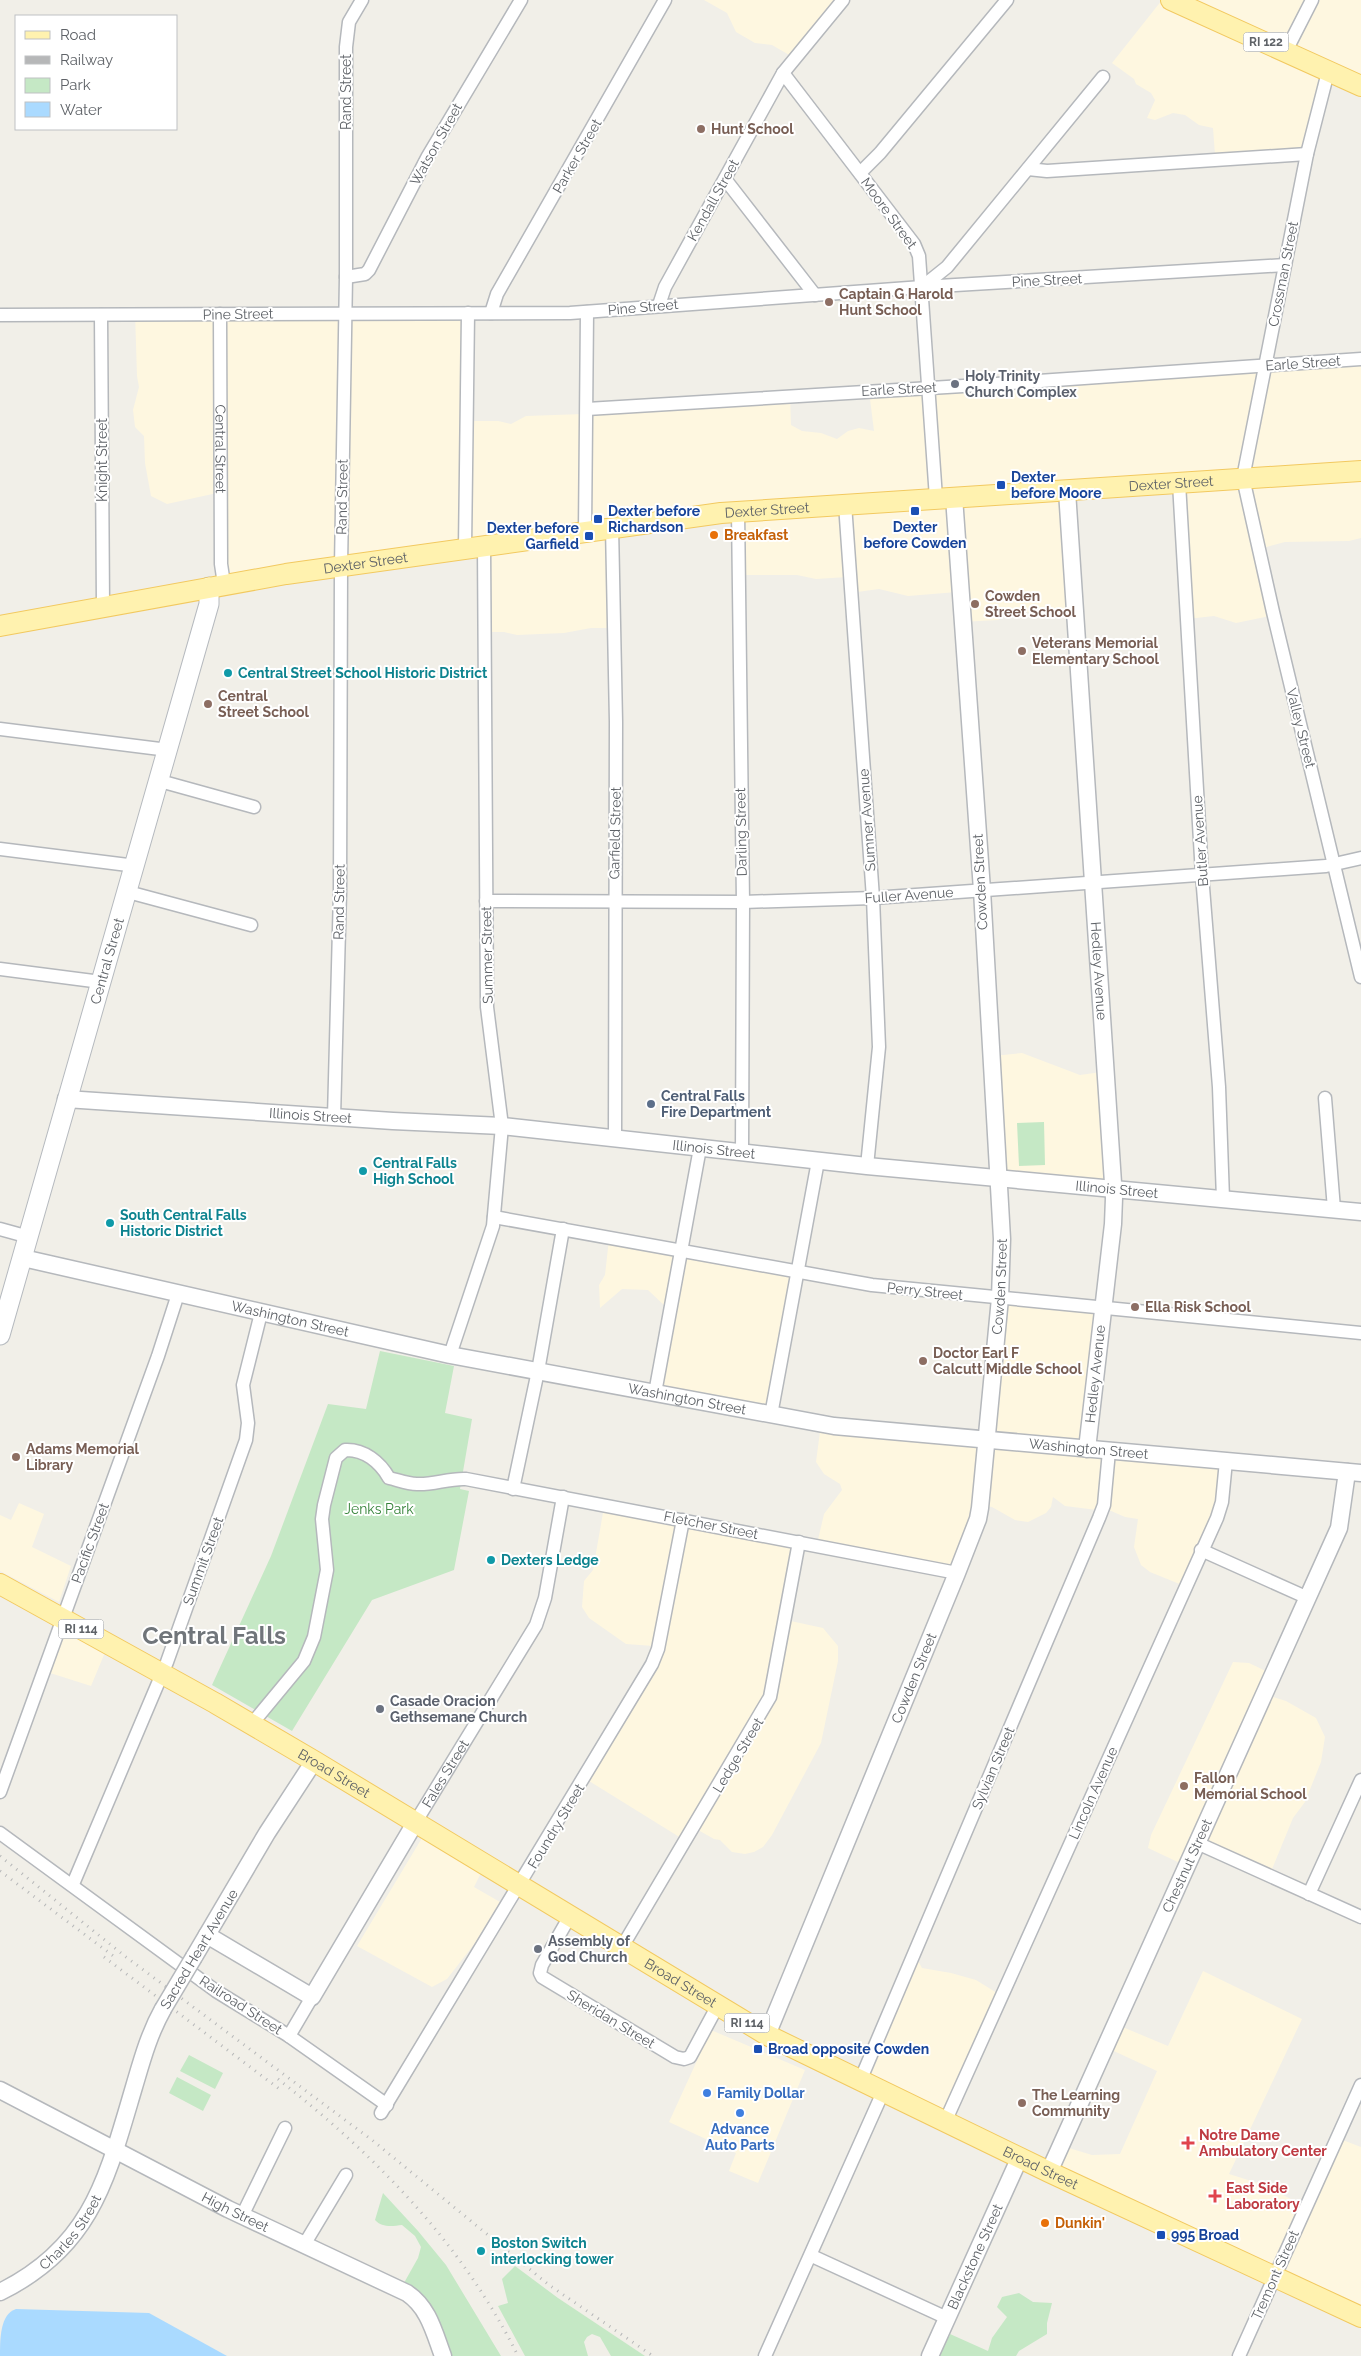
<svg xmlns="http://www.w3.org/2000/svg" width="1361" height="2356" font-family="Raleway,sans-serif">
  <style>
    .commercial { fill: #fef7e0 }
    .green { fill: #c5e8c5 }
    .water { fill: #aadaff }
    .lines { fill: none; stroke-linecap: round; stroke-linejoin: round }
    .minor-casing { stroke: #b5b8bc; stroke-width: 15 }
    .tertiary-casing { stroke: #b5b8bc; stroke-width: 19 }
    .secondary-casing { stroke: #b6babf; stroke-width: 21 }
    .primary-casing { stroke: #f2c960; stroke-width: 22 }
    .minor { stroke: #fff; stroke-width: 12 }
    .tertiary { stroke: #fff; stroke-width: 16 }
    .secondary { stroke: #fff; stroke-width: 19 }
    .primary { stroke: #fff2af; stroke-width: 20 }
    .rail { stroke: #b6b7b8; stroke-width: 3; stroke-dasharray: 1 6; stroke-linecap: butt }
    .tertiary-bridge-casing { stroke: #b5b8bc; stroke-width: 19; stroke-linecap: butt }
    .tertiary-bridge { stroke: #fff; stroke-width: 16 }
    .education-dot { fill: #8d6e63; stroke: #fff; stroke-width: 2 }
    .worship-dot { fill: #6b7280; stroke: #fff; stroke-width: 2 }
    .transit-dot { fill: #1a4fb4; stroke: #fff; stroke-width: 2 }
    .food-dot { fill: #e8710a; stroke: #fff; stroke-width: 2 }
    .culture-dot { fill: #0f9aa8; stroke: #fff; stroke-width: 2 }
    .service-dot { fill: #5c6f8a; stroke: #fff; stroke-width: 2 }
    .shop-dot { fill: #3f7fe0; stroke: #fff; stroke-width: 2 }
    .health-dot { fill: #e0444e; stroke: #fff; stroke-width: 2 }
    .labels { text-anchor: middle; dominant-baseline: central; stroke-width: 4; stroke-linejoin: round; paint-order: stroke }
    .shield { fill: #fff; stroke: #8f9295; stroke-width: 1 }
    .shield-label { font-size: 12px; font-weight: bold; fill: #5f6368 }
    .street-label { font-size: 14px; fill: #5f6368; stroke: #fff }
    .education-label { font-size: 14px; font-weight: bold; fill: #785e54; stroke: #fff; text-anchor: start }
    .worship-label { font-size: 14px; font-weight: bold; fill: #5b616d; stroke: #fff; text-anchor: start }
    .transit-label { font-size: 14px; font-weight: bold; fill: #164399; stroke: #fff; text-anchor: start }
    .food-label { font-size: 14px; font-weight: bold; fill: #c56008; stroke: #fff; text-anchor: start }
    .culture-label { font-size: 14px; font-weight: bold; fill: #0d838f; stroke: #fff; text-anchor: start }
    .service-label { font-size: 14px; font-weight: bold; fill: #4e5e75; stroke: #fff; text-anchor: start }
    .park-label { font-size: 14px; fill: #348238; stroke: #fff }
    .shop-label { font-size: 14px; font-weight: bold; fill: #366cbe; stroke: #fff; text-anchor: start }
    .health-label { font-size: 14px; font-weight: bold; fill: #be3a42; stroke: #fff; text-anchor: start }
    .town-label { font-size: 24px; font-weight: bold; fill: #70757a; stroke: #fff }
  </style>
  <rect width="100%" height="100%" fill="#f1efe8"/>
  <path class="commercial" d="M704 0H841L791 56 772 45 755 43 736 32 727 13Z
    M1162 0H1361V86L1329 72 1307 153 1215 155 1213 128 1199 125 1185 115 1173 113 1155 120 1147 118 1155 100 1151 93 1136 84 1134 79 1112 63Z
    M463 311 465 421H498L511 424 526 416 583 414 790 394 791 425 802 431 821 433 837 439 848 431 859 428 874 431 869 391 1361 355V538L1349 541 1285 542 1259 549 1270 616 1236 623 1214 616 1187 619 1176 486H1068L1071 613 1037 615 1014 608 998 620 961 622 957 592 908 596 879 589 850 593 847 577 816 579 797 575H737L735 514 608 526V628H591L564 633 517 635 504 632H483L481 545 220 580 217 493 167 504 151 496 145 463 144 436 135 427 133 410 139 387 137 376 135 312Z
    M1022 1053 1080 1075 1101 1072 1111 1184 995 1175 993 1056Z
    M609 1239 793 1271 766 1413 651 1392 659 1337 666 1307 648 1290 622 1289 600 1308 599 1285 605 1275Z
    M997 1304 1098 1305 1084 1448 1222 1461 1220 1494 1182 1585 1150 1572 1141 1565 1134 1547 1138 1519 1125 1517 1102 1507 1097 1510 1065 1506 1053 1497 1051 1507 1046 1513 1028 1522 1015 1520 992 1507 978 1505 955 1567 817 1544 824 1514 842 1490 840 1484 824 1474 816 1462 821 1424 983 1441Z
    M19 1503 44 1514 32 1547 71 1566 59 1602 0 1571V1515L11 1520Z
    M604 1507 797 1543 786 1620 823 1628 838 1646V1661L821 1743 772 1835 763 1847 754 1852 745 1854 732 1852 720 1840 714 1839 691 1826 681 1838 581 1776 646 1665 653 1646 626 1644 589 1618 582 1607 584 1581 593 1570Z
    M64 1629 106 1650 91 1686 47 1672Z
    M1233 1662 1249 1663 1270 1673 1264 1694 1286 1701 1316 1718 1325 1737 1321 1762 1305 1802 1293 1818 1270 1874 1197 1842 1182 1864 1148 1848 1151 1835Z
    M422 1838 481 1873 474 1887 500 1902 475 1943 447 1979 432 1987 357 1946Z
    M912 1950 922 1968 951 1973 976 1980 997 1993 940 2117 859 2079Z
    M1203 1971 1302 2019 1229 2174 1261 2184 1301 2204 1332 2136 1361 2147V2317L1047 2169 1059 2145 1092 2155 1120 2154 1157 2071 1103 2046 1113 2023 1168 2046Z
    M711 2030 805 2070 758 2183 729 2171 736 2153 669 2122Z"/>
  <path class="green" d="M1044 1122 1045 1165 1019 1166 1017 1123Z
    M380 1351 454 1366 445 1413 472 1419 460 1489 469 1491 454 1570 372 1600 292 1731 212 1685 271 1556 328 1404 366 1409Z
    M189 2055 223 2073 215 2089 180 2071Z
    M177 2077 211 2095 203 2111 169 2093Z
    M383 2193 418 2231 446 2265 501 2356H439L423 2316 400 2290 418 2258 421 2247 415 2236 402 2225C393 2226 382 2228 375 2220Z
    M515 2266 558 2298 645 2356H611L600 2337 592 2334 587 2337 584 2342 588 2356H525L498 2306 508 2303 502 2279Z
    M1019 2293 1033 2302 1052 2303 1047 2323V2334L1019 2351 1016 2356H927L936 2335 949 2337 950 2334 988 2351 992 2338 1007 2317 997 2307 1002 2297Z"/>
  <path class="water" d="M16 2309 149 2313 227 2356H0C0 2339 0 2314 16 2309Z"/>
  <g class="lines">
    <defs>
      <g id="minor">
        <path d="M1286 51 1312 0"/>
        <path d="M1328 72 1307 154 1243 478 1273 612 1361 977"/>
        <path d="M783 73 914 244 919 256 936 498"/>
        <path d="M1028 169 1047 171 1307 154"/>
        <path d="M860 173 880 153 1007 0"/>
        <path d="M725 179 815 295"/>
        <path d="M346 277 365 274 369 270 428 156 521 0"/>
        <path d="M922 287 947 267 1103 77"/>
        <path d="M659 305 665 287 783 73 843 0"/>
        <path d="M491 313 497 294 665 0"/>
        <path id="s1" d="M220 314 221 564 224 584"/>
        <path d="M0 315 570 313 922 287 1285 265"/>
        <path d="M101 315 103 606"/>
        <path d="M587 409 996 384 1361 359"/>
        <path d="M1179 483 1202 875 1219 1087 1223 1199"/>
        <path d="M845 504 873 898 879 1047 867 1166"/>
        <path d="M738 511 743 902 742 1153"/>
        <path d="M612 527 616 722 615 1139"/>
        <path d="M585 531 587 312"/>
        <path d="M465 548 468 313"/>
        <path d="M0 729 168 750"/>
        <path d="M160 781 254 807"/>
        <path d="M0 849 136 866"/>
        <path d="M128 892 251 925"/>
        <path d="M486 901 743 902 873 898 1326 866 1361 858"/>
        <path d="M0 969 101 982"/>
        <path d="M1325 1098 1334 1209"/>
        <path d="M334 1117 340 892 341 566 346 277V47L349 22 362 0"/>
        <path d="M494 1217 872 1285 1361 1333"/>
        <path d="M0 1229 29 1237"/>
        <path d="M450 1355 493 1226 502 1126 487 1007 484 546"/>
        <path d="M655 1393 700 1148"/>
        <path d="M771 1415 818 1161"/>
        <path d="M513 1489 538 1371 563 1229"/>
        <path d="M1201 1550 1308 1598"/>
        <path d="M251 1725 304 1661 314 1637 327 1570 322 1519 324 1505 336 1458 345 1450C364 1449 380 1462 389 1478 398 1480 407 1484 417 1484 433 1485 449 1478 466 1479L957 1573"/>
        <path d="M0 1792 158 1356 178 1294"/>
        <path id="s2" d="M415 1823 536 1625 545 1598 563 1497"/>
        <path d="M0 1833 216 1991 289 2036 387 2105"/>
        <path d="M1197 1843 1361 1917"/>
        <path d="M73 1884 167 1662 246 1440 248 1423 243 1385 261 1313"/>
        <path d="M1309 1894 1361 1780"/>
        <path d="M570 1916 542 1965 540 1973 542 1977 675 2057 684 2059 690 2057 718 2005"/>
        <path d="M622 1947 770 1697 799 1542"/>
        <path d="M289 2036 312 1997"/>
        <path d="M860 2081 1099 1518 1104 1505 1109 1451"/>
        <path d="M381 2113 652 1664 658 1649 683 1520"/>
        <path d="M945 2122 1217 1518 1222 1502 1226 1461"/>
        <path d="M242 2216 285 2128"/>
        <path d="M304 2245 346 2175"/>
        <path d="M812 2256 947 2318"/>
        <path d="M765 2356 883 2092"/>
        <path d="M1239 2356 1361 2085"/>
      </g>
      <g id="tertiary">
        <path id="s3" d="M1067 491 1114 1198 1113 1224 1087 1449"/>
        <path id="s4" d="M66 1099 393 1121 502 1126 867 1166 1361 1212"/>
        <path id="s5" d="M23 1258 450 1355 834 1426 1361 1473"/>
        <path d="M207 1935 312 1997 415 1823"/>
        <path d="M194 1957 267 1833 314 1761"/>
        <path id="s6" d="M767 2035 957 1573 978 1519 980 1508 1000 1298 1002 1239 982 890 954 497"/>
        <path id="s7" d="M0 2090 228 2209 407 2293C429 2308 434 2332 443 2356"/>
        <path id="s8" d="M1049 2172 1339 1528 1347 1472"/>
        <path id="s9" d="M0 2292C92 2247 107 2178 134 2087 142 2060 149 2034 163 2009"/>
        <path id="s10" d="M930 2356 1020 2157"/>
      </g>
      <g id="secondary">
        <path id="s11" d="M0 1335 209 604V587"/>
      </g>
      <g id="primary">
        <path d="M1171 0 1361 86"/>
        <path id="s12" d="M0 626 286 574 721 513 1361 471"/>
        <path id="s13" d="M0 1584 215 1703 314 1761 767 2035 1049 2172 1361 2317"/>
      </g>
    </defs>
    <use href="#minor" class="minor-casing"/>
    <use href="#tertiary" class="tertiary-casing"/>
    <use href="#secondary" class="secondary-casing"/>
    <use href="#primary" class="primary-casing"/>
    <use href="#minor" class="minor"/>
    <use href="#tertiary" class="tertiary"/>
    <use href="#secondary" class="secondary"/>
    <use href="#primary" class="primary"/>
    <path class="rail" d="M0 1856 126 1957 372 2140 549 2285 653 2356
      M0 1871 116 1958
      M104 1957 282 2091
      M278 2079C376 2156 462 2243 518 2356"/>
    <defs>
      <path id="tertiary-bridge" d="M163 2009 194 1957"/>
    </defs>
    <use href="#tertiary-bridge" class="tertiary-bridge-casing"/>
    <use href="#tertiary-bridge" class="tertiary-bridge"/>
  </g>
  <g class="education-dot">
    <circle cx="701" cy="129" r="5"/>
    <circle cx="829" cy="302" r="5"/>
    <circle cx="975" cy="604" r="5"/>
    <circle cx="1022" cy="651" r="5"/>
    <circle cx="208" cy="704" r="5"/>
    <circle cx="1135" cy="1307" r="5"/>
    <circle cx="923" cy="1361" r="5"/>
    <circle cx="16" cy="1457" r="5"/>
    <circle cx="1184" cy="1786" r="5"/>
    <circle cx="1022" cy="2103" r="5"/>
  </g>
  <g class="worship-dot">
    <circle cx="955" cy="384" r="5"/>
    <circle cx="380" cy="1709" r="5"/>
    <circle cx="538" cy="1949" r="5"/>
  </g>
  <g class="transit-dot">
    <rect x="996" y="480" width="10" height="10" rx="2.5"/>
    <rect x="910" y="506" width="10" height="10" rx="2.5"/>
    <rect x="593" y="514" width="10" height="10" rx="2.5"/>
    <rect x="584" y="531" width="10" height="10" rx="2.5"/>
    <rect x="753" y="2044" width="10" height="10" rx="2.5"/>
    <rect x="1156" y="2230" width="10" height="10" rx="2.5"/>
  </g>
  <g class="food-dot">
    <circle cx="714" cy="535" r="5"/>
    <circle cx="1045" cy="2223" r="5"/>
  </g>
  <g class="culture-dot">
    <circle cx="228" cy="673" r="5"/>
    <circle cx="363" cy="1171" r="5"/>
    <circle cx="110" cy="1223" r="5"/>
    <circle cx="491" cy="1560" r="5"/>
    <circle cx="481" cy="2251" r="5"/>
  </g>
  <circle class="service-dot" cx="651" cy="1104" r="5"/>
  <g class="shop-dot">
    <circle cx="707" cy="2093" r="5"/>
    <circle cx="740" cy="2113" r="5"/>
  </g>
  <g class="health-dot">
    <path d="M1185.5 2135.5h5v5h5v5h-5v5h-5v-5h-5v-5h5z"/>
    <path d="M1212.5 2188.5h5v5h5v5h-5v5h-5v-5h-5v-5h5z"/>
  </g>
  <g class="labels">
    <g class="shield">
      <rect x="1243.5" y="32.5" width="45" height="19" rx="4"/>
      <rect x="58.5" y="1619.5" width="45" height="19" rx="4"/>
      <rect x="724.5" y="2013.5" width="45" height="19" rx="4"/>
    </g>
    <g class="shield-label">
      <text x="1266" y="42">RI 122</text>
      <text x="81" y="1629">RI 114</text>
      <text x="747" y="2023">RI 114</text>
    </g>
    <g class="street-label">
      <text transform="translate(346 92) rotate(-90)">Rand Street</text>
      <text transform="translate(436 144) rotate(-61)">Watson Street</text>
      <text transform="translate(577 156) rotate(-60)">Parker Street</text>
      <text transform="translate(713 200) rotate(-61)">Kendall Street</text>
      <text transform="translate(889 213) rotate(54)">Moore Street</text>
      <text transform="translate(1283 274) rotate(-79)">Crossman Street</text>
      <text transform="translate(1047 280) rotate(-3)">Pine Street</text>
      <text transform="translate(643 307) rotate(-5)">Pine Street</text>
      <text transform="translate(238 314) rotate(-1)">Pine Street</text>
      <text transform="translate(1303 363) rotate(-4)">Earle Street</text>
      <text transform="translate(899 389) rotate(-3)">Earle Street</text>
      <text stroke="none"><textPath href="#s1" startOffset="135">Central Street</textPath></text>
      <text transform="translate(102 460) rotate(-90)">Knight Street</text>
      <text stroke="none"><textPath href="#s12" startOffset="1181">Dexter Street</textPath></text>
      <text transform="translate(342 497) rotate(-89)">Rand Street</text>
      <text stroke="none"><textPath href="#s12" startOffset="776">Dexter Street</textPath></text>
      <text stroke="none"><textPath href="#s12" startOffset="371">Dexter Street</textPath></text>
      <text transform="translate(1301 728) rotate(76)">Valley Street</text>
      <text transform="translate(867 820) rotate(-94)">Sumner Avenue</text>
      <text transform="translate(741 832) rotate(-91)">Darling Street</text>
      <text transform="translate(615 833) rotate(-89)">Garfield Street</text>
      <text transform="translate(1200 841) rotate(-94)">Butler Avenue</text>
      <text transform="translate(980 882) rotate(-93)">Cowden Street</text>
      <text transform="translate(909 895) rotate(-4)">Fuller Avenue</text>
      <text transform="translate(339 902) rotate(-89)">Rand Street</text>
      <text transform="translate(487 955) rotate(-91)">Summer Street</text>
      <text stroke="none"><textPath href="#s11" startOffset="389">Central Street</textPath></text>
      <text stroke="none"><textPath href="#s3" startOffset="481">Hedley Avenue</textPath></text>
      <text stroke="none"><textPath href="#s4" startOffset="245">Illinois Street</textPath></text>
      <text stroke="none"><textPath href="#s4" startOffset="650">Illinois Street</textPath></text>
      <text stroke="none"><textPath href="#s4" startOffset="1055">Illinois Street</textPath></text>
      <text stroke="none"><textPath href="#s6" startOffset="791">Cowden Street</textPath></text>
      <text transform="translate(925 1291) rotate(6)">Perry Street</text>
      <text stroke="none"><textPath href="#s5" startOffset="274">Washington Street</textPath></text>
      <text transform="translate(1095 1374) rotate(-84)">Hedley Avenue</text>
      <text stroke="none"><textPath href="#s5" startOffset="679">Washington Street</textPath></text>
      <text stroke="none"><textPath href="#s5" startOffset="1084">Washington Street</textPath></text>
      <text transform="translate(711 1525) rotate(11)">Fletcher Street</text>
      <text transform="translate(90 1543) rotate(-70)">Pacific Street</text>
      <text transform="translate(203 1561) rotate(-70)">Summit Street</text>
      <text stroke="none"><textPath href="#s6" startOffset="386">Cowden Street</textPath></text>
      <text transform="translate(738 1755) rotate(-59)">Ledge Street</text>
      <text transform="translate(993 1768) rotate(-67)">Sylvian Street</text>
      <text stroke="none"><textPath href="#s13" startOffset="384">Broad Street</textPath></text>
      <text stroke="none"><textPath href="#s2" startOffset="58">Fales Street</textPath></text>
      <text transform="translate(1093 1793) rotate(-66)">Lincoln Avenue</text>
      <text transform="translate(556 1826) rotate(-59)">Foundry Street</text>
      <text stroke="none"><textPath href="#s8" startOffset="336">Chestnut Street</textPath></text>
      <text transform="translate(199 1949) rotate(-59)">Sacred Heart Avenue</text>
      <text stroke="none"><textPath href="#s13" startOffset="789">Broad Street</textPath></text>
      <text transform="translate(241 2005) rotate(33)">Railroad Street</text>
      <text transform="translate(611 2019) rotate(31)">Sheridan Street</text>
      <text stroke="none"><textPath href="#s13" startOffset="1194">Broad Street</textPath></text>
      <text stroke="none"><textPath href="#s7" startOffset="265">High Street</textPath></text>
      <text stroke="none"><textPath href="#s9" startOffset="94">Charles Street</textPath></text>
      <text stroke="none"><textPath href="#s10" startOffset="109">Blackstone Street</textPath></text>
      <text transform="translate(1275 2275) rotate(-66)">Tremont Street</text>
    </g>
    <g class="education-label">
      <text x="711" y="129">Hunt School</text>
      <text x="839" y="294">Captain G Harold<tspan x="839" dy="16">Hunt School</tspan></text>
      <text x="985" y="596">Cowden<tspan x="985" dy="16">Street School</tspan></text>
      <text x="1032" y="643">Veterans Memorial<tspan x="1032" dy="16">Elementary School</tspan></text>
      <text x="218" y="696">Central<tspan x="218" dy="16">Street School</tspan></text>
      <text x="1145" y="1307">Ella Risk School</text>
      <text x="933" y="1353">Doctor Earl F<tspan x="933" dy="16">Calcutt Middle School</tspan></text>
      <text x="26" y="1449">Adams Memorial<tspan x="26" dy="16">Library</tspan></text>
      <text x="1194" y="1778">Fallon<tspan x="1194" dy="16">Memorial School</tspan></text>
      <text x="1032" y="2095">The Learning<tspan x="1032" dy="16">Community</tspan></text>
    </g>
    <g class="worship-label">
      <text x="965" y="376">Holy Trinity<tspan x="965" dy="16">Church Complex</tspan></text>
      <text x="390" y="1701">Casade Oracion<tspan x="390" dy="16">Gethsemane Church</tspan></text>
      <text x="548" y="1941">Assembly of<tspan x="548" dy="16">God Church</tspan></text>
    </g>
    <g class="transit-label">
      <text x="1011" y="477">Dexter<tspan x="1011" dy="16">before Moore</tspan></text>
      <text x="608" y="511">Dexter before<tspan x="608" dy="16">Richardson</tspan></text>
      <text x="915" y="527" text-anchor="middle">Dexter<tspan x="915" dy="16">before Cowden</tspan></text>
      <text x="579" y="528" text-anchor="end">Dexter before<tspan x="579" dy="16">Garfield</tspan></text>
      <text x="768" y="2049">Broad opposite Cowden</text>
      <text x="1171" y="2235">995 Broad</text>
    </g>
    <g class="food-label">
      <text x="724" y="535">Breakfast</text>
      <text x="1055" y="2223">Dunkin'</text>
    </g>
    <g class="culture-label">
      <text x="238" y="673">Central Street School Historic District</text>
      <text x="373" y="1163">Central Falls<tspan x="373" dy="16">High School</tspan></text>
      <text x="120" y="1215">South Central Falls<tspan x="120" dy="16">Historic District</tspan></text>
      <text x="501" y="1560">Dexters Ledge</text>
      <text x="491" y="2243">Boston Switch<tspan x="491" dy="16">interlocking tower</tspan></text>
    </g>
    <g class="service-label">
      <text x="661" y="1096">Central Falls<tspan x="661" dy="16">Fire Department</tspan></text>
    </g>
    <g class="park-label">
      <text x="379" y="1509">Jenks Park</text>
    </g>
    <g class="shop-label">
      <text x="717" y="2093">Family Dollar</text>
      <text x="740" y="2129" text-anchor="middle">Advance<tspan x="740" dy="16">Auto Parts</tspan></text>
    </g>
    <g class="health-label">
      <text x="1199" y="2135">Notre Dame<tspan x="1199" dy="16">Ambulatory Center</tspan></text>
      <text x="1226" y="2188">East Side<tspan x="1226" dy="16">Laboratory</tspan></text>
    </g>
    <g class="town-label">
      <text x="214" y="1635">Central Falls</text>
    </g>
  </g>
  <rect x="15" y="15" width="162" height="115" fill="#ffffff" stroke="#bfc1c3"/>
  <rect x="25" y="31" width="25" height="8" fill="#fff2af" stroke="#bfc1c3"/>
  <text x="60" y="40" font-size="15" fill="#5f6368">Road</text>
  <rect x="25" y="56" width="25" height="8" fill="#b6b7b8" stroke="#bfc1c3"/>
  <text x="60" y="65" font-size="15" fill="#5f6368">Railway</text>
  <rect x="25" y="78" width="25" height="15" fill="#c5e8c5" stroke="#bfc1c3"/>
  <text x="60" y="90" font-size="15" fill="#5f6368">Park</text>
  <rect x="25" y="102" width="25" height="15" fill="#aadaff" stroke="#bfc1c3"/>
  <text x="60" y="115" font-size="15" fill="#5f6368">Water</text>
</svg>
